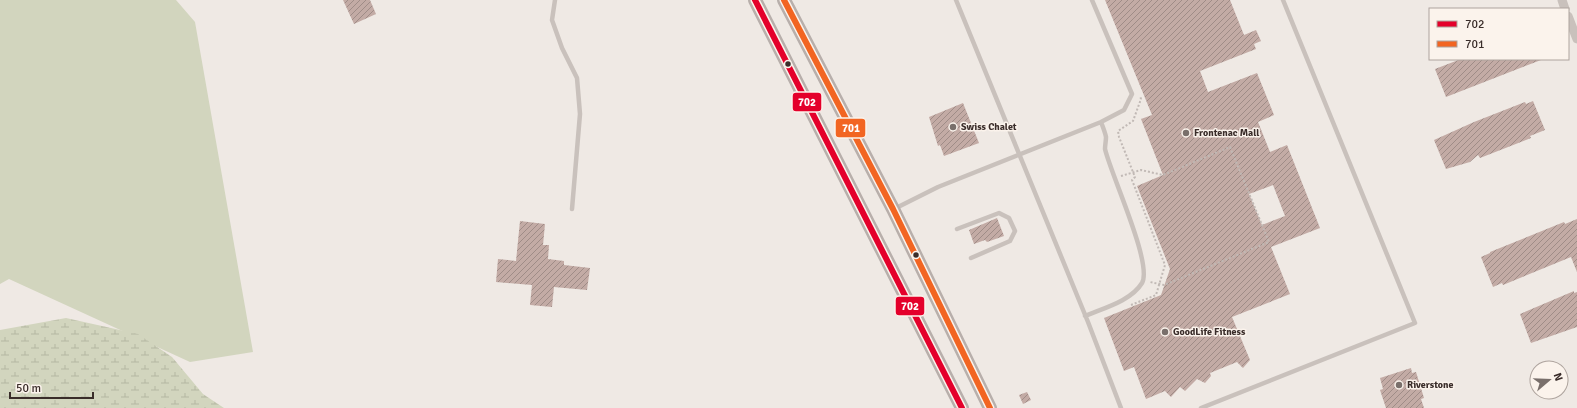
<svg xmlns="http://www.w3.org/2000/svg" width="1577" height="408" font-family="Signika,sans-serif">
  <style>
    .grass { fill: #d2d5be }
    .wetland { fill: url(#wetland-marsh) }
    .building { fill: url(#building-hatch); fill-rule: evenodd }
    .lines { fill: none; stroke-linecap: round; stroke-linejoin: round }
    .path { stroke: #c1b9b5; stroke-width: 2; stroke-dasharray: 2 2; stroke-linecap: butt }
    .lane { stroke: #c9c1bc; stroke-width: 4.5 }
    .street { stroke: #c9c1bc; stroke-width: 9 }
    .primary { stroke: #b8afab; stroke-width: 14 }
    .bus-1-casing { stroke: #fbf3ec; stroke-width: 9 }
    .bus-2-casing { stroke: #fbf3ec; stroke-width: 9 }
    .bus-1 { stroke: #e4002b; stroke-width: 6 }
    .bus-2 { stroke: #f26522; stroke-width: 6 }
    .bus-dot { fill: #3a2d2a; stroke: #fbf3ec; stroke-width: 1.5 }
    .poi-dot { fill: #796f6b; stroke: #fbf3ec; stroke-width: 1.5 }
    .labels { text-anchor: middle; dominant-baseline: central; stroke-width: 3; stroke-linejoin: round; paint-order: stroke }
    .poi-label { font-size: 10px; font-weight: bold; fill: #3a2d2a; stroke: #fbf3ec; text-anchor: start }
    .line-badge { stroke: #fbf3ec; stroke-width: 1.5 }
    .badge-label { font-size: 11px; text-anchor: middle; font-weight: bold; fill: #fff }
  </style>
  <defs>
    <pattern id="wetland-marsh" width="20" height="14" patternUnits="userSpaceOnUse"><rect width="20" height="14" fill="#d2d5be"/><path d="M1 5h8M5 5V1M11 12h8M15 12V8" fill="none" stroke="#b5b7a3"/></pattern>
    <pattern id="building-hatch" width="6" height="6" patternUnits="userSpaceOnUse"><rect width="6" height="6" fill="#c3aba5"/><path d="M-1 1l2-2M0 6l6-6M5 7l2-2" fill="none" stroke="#9f8c87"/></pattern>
  </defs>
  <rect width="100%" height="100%" fill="#efe9e4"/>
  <path class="grass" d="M0 0H176L195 22 253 352 190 362 9 279 0 284Z"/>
  <path class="wetland" d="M66 318 138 334 172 357 203 394 224 408H0V330Z"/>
  <path class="building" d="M343 0H370L376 14 354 24Z
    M1105 0H1230L1244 35 1256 30 1261 41 1254 44 1256 49 1200 71 1208 92 1257 73 1274 115 1258 122 1270 152 1287 145 1320 228 1271 247 1290 294 1232 317 1250 360 1243 368 1237 362 1210 373 1211 376 1205 383 1197 379 1185 391 1180 387 1171 397 1165 391 1146 399 1134 367 1124 371 1104 318 1161 295 1170 269 1137 186 1163 175 1141 119 1152 115ZM1273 185 1285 216 1262 225 1249 194Z
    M1461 59H1541V60L1446 97 1435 69Z
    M1533 101 1545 130 1530 136 1531 138 1480 158 1478 155 1470 162 1446 169 1434 140 1474 122 1525 102 1526 104Z
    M963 103 979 143 944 156 940 145 938 146 929 117Z
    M997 218 1004 236 987 242 985 240 974 244 969 230Z
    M1577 219V272L1571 257 1503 285 1502 283 1493 287 1481 257 1490 253V252L1564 222 1565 224Z
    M520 221 545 224 543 245H549L548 259 564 261V265L590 268 587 290 554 287 552 307 530 305 532 285 496 282 498 259 516 261Z
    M1574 291V293L1577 292V327L1531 343 1520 314Z
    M1411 368 1412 373 1416 372 1424 398 1421 399 1424 408H1386L1380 390 1383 389 1380 378Z
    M1027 392 1031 400 1023 404 1019 395Z"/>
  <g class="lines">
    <path class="path" d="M1121 176 1141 170 1163 175 1230 147 1269 242 1164 285 1150 282
      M1131 305 1156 295 1165 265 1132 180 1135 177 1119 137 1118 131 1133 121 1141 99 1140 96"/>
    <path class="lane" d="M555 0 552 20 562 48 577 78 580 114 572 209
      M956 0 1088 322 1121 408
      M894 209 938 187 1101 122 1124 110 1132 94 1092 0
      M957 229 999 213 1009 218 1015 231 1010 241 971 258
      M1085 316C1104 308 1131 301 1142 283 1153 264 1111 175 1105 149 1105 145 1106 141 1106 137 1105 132 1103 127 1101 122
      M1201 408 1415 323 1283 0"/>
    <path class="street" d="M1562 0 1565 9
      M1568 16 1577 39"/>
    <path class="primary" d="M755 0 962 408
      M784 0 893 209 990 408"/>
    <defs>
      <path id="bus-1" d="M755 0 962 408"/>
      <path id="bus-2" d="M784 0 893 209 990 408"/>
    </defs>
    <use href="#bus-1" class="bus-1-casing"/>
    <use href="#bus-2" class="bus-2-casing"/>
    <use href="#bus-1" class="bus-1"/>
    <use href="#bus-2" class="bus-2"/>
  </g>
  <g class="bus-dot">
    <circle cx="788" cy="64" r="3.5"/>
    <circle cx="916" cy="255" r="3.5"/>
  </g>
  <g class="poi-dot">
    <circle cx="953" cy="127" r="4"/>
    <circle cx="1186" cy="133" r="4"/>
    <circle cx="1165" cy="332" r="4"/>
    <circle cx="1399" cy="385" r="4"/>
  </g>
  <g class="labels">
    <g class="poi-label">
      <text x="961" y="127">Swiss Chalet</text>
      <text x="1194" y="133">Frontenac Mall</text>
      <text x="1173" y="332">GoodLife Fitness</text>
      <text x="1407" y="385">Riverstone</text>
    </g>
  </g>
  <g class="line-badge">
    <rect x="792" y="92" width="30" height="20" rx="4" fill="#e4002b"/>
    <rect x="835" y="118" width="31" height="20" rx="4" fill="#f26522"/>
    <rect x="895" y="296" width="30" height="20" rx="4" fill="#e4002b"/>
  </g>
  <g class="badge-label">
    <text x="807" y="106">702</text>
    <text x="851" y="132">701</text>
    <text x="910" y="310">702</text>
  </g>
  <rect x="1429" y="8" width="140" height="52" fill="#fbf3ec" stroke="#aea49e"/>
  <rect x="1437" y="21" width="20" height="6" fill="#e4002b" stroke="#aea49e"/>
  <text x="1465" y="28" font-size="12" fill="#3a2d2a">702</text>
  <rect x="1437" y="41" width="20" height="6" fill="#f26522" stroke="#aea49e"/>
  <text x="1465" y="48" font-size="12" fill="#3a2d2a">701</text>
  <g transform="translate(1549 380) rotate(71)"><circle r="19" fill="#fbf3ec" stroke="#aea49e"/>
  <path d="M0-3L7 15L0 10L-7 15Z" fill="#796f6b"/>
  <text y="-6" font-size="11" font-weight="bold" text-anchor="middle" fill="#3a2d2a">N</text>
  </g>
  <path d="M10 392v6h83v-6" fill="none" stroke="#3a2d2a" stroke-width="2"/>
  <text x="16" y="392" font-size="12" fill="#3a2d2a" stroke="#fbf3ec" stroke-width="3" paint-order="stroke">50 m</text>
</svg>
